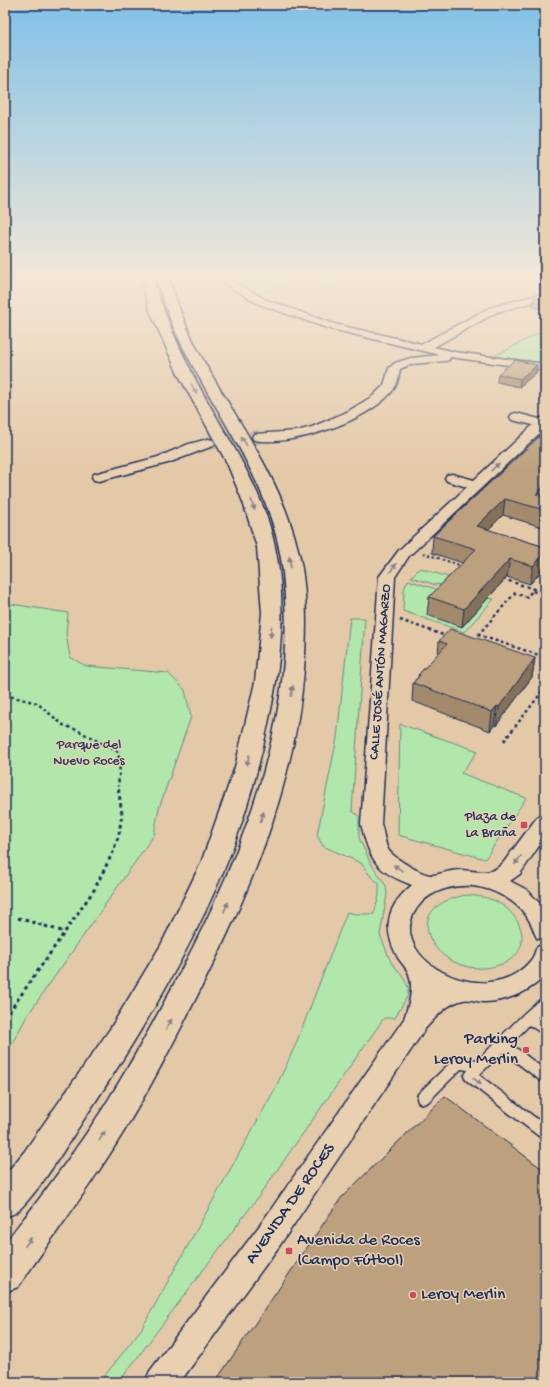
<svg xmlns="http://www.w3.org/2000/svg" width="550" height="1387" font-family="'Gochi Hand',sans-serif">
  <style>
    .green { fill: #b1e7aa; stroke: #668b84 }
    .lines { fill: none; stroke-linecap: round; stroke-linejoin: round }
    .minor-tunnel { stroke: #bcaa99; stroke-width: 14; stroke-dasharray: 14 7; stroke-linecap: butt }
    .service-casing { stroke: #1b2f5e; stroke-width: 3 }
    .minor-casing { stroke: #1b2f5e; stroke-width: 3 }
    .motorway-casing { stroke: #1b2f5e; stroke-width: 3 }
    .path-far2 { stroke: #1b2f5e; stroke-width: 2; stroke-dasharray: 2.5 2.5; stroke-linecap: butt }
    .path-far1 { stroke: #1b2f5e; stroke-width: 2.5; stroke-dasharray: 3 3; stroke-linecap: butt }
    .path { stroke: #1b2f5e; stroke-width: 3; stroke-dasharray: 3.5 3.5; stroke-linecap: butt }
    .service { fill: #e9d0b1; fill-rule: evenodd }
    .minor { fill: #e9d0b1; fill-rule: evenodd }
    .motorway { fill: #e9d0b1; fill-rule: evenodd }
    .wall { fill: #a38a6c; stroke: #1b2f5e }
    .shaded-wall { fill: #847158; stroke: #1b2f5e }
    .building { fill: #bda17e; stroke: #1b2f5e }
    .oneway { fill: #828088 }
    .poi-dot { fill: #d1495b; stroke: #e9d0b1; stroke-width: 1.5 }
    .labels { text-anchor: middle; dominant-baseline: central; stroke-width: 3; stroke-linejoin: round; paint-order: stroke }
    .street-label { font-size: 14px; fill: #1b2f5e; stroke: #e9d0b1 }
    .park-label { font-size: 14px; fill: #2a4166; stroke: #e9d0b1 }
    .poi-label { font-size: 14px; fill: #1b2f5e; stroke: #e9d0b1; text-anchor: end }
    .near-poi-label { font-size: 17px; fill: #1b2f5e; stroke: #e9d0b1; text-anchor: start }
    .near-street-label { font-size: 17px; fill: #1b2f5e; stroke: #e9d0b1 }
  </style>
  <rect width="100%" height="100%" fill="#e4c9a8"/>
  <filter id="ink" filterUnits="userSpaceOnUse"><feTurbulence type="fractalNoise" baseFrequency=".025" numOctaves="2"/><feDisplacementMap in="SourceGraphic" scale="8" xChannelSelector="R" yChannelSelector="G"/><feConvolveMatrix kernelMatrix="1 2 1 2 8 2 1 2 1" color-interpolation-filters="sRGB"/></filter>
  <g filter="url(#ink)">
    <path class="green" d="M222 276H352L343 284 341 291 301 279 257 294Z
      M497 276H545V282Z
      M545 330V363L493 357Z
      M420 568 451 578 444 586 438 584 436 585 411 577Z
      M408 580 448 593 494 599 464 632 403 611 404 589Z
      M5 603 68 613 66 634 70 657 86 666 168 673 185 690 191 717 159 808 154 835 27 1016 5 1056Z
      M350 618H365L352 811 359 816V838L370 862 386 886 387 894 380 935 391 962 402 975 408 987V995L395 1018H384L259 1196 119 1382H100L142 1328 275 1089 296 1044 347 912 355 914H374L379 895V883L372 878 361 863 323 846 317 835 337 738Z
      M400 724 478 751 461 773 526 798 485 859 398 835Z
      M467 895C477 896 488 897 497 902 523 915 535 951 502 964 443 987 387 907 467 895Z"/>
    <g class="lines">
      <path class="minor-tunnel" d="M208 443 259 437"/>
      <defs>
        <path id="service" d="M545 997V1010L537 1017 545 1023V1035L529 1025 511 1044 545 1070V1083L541 1081 503 1052 479 1075 545 1125V1139L540 1137 466 1080 464 1076 468 1070 461 1069 428 1102 423 1104 418 1102 417 1098 418 1094 454 1059 458 1058 478 1060C491 1048 532 1002 545 997Z"/>
        <path id="minor" d="M211 276H223L267 300 334 324 422 344 489 308 545 293V299L497 312 434 347 455 352 545 364V370L450 357 449 360 445 361 412 364 400 369C399 375 398 382 395 387 376 419 290 448 254 440L252 437 254 434 297 431 312 427 347 412 373 396 384 385 389 368 395 363 411 358 440 355 327 328 259 304Z
          M516 413 539 419 545 417V428L409 556 395 577 381 824C384 832 384 843 389 851 396 859 424 877 434 875 443 873 452 870 461 870 479 871 490 877 504 862L538 816 545 814V837L520 874 510 881 527 890 545 909V941L537 938C534 933 533 927 530 922 520 902 494 888 472 886 455 885 435 889 422 902 373 953 486 1017 531 960 534 957 535 951 537 947L545 944V976C529 992 508 1001 485 1002 478 1002 469 998 463 1000 446 1004 436 1017 425 1029L280 1245 180 1382H145L150 1371 260 1225 404 1019C409 1003 414 990 409 974 407 968 400 962 397 956 382 927 387 906 412 885 376 872 370 860 361 824L379 577 399 550 467 487 447 481 445 478 447 475 452 474 474 480 533 425 512 420 510 417 512 414Z
          M208 439 213 440 215 443 213 446 168 463 99 481 94 480 92 477 94 474 158 457 189 444Z"/>
        <path id="motorway" d="M140 276H152C162 310 176 341 192 373 221 430 262 483 275 547 287 603 281 664 269 719 259 768 245 819 226 865 189 954 139 1036 86 1116 66 1146 44 1185 19 1210 15 1214 10 1215 5 1217V1175L24 1152 110 1029 161 945 201 863 235 767 255 682 262 613 257 547 243 502 227 463 178 374 150 311Z
          M156 276H168C176 301 185 325 197 349 231 413 277 470 296 542 308 583 307 628 304 670 295 781 254 883 204 982 176 1038 147 1095 113 1149 83 1196 50 1241 18 1287L5 1292C5 1278 3 1261 5 1247 7 1237 24 1219 30 1211 55 1178 79 1145 102 1110 128 1069 151 1027 174 984 241 859 299 717 283 573 274 488 221 422 184 349 172 326 163 301 156 276Z"/>
      </defs>
      <use href="#service" class="service-casing"/>
      <use href="#minor" class="minor-casing"/>
      <use href="#motorway" class="motorway-casing"/>
      <path class="path-far2" d="M423 553 462 566"/>
      <path class="path-far1" d="M503 579 534 589 532 591 545 595
        M400 620 446 636
        M478 635 515 593 527 597 532 591
        M474 640 478 635 545 657
        M5 695 37 703 63 725 77 730 118 752 120 765 118 787
        M504 741 545 688"/>
      <path class="path" d="M18 918 65 932
        M5 1018 94 890 113 852 119 834 122 814 118 786"/>
      <use href="#service" class="service"/>
      <use href="#minor" class="minor"/>
      <use href="#motorway" class="motorway"/>
    </g>
    <path class="wall" d="M545 295V310L533 307V301Z
      M537 365 536 373 519 387 497 382 498 374Z
      M545 431V528L503 515 488 530 545 547V567L530 584 507 577 462 627 427 615 429 597 463 563 432 553 433 536Z
      M439 641 535 658 532 677 496 726 494 725 490 731 412 701 413 683 418 677 419 674 438 654Z"/>
    <path class="shaded-wall" d="M537 365 536 373 519 387 520 379Z
      M545 485V498L536 494Z
      M505 499 503 515 475 543 477 526Z
      M545 553V567L530 584 533 566Z
      M510 559 507 577 462 627 464 609Z
      M535 658 532 677 496 726 499 707Z
      M497 706 494 725 490 731 492 712Z"/>
    <path class="building" d="M545 295V305L533 301 534 298Z
      M515 360 537 365 520 379 498 374Z
      M545 431V485L536 494 545 496V510L505 499 477 526 545 547V553L533 566 510 559 464 609 429 597 476 549 433 536Z
      M450 629 535 658 499 707 497 706 492 712 413 683 420 675 419 674 447 644 439 641Z
      M445 1096 545 1171V1382H215L341 1198Z"/>
    <defs><path id="oneway-solid" d="M-6-.8H1V-3.2L6.5 0L1 3.2V.8H-6Z"/></defs>
    <g class="oneway">
      <use href="#oneway-solid" transform="translate(194 389) rotate(61)"/>
      <use href="#oneway-solid" transform="translate(244 441) rotate(-121)"/>
      <use href="#oneway-solid" transform="translate(495 467) rotate(-43)"/>
      <use href="#oneway-solid" transform="translate(253 505) rotate(71)"/>
      <use href="#oneway-solid" transform="translate(290 562) rotate(-97)"/>
      <use href="#oneway-solid" transform="translate(393 568) rotate(-54)"/>
      <use href="#oneway-solid" transform="translate(271 632) rotate(95)"/>
      <use href="#oneway-solid" transform="translate(292 691) rotate(-81)"/>
      <use href="#oneway-solid" transform="translate(248 760) rotate(103)"/>
      <use href="#oneway-solid" transform="translate(262 817) rotate(-72)"/>
      <use href="#oneway-solid" transform="translate(518 860) rotate(127)"/>
      <use href="#oneway-solid" transform="translate(398 868) rotate(-145)"/>
      <use href="#oneway-solid" transform="translate(226 907) rotate(-66)"/>
      <use href="#oneway-solid" transform="translate(169 1024) rotate(-62)"/>
      <use href="#oneway-solid" transform="translate(477 1081) rotate(38)"/>
      <use href="#oneway-solid" transform="translate(102 1136) rotate(-59)"/>
      <use href="#oneway-solid" transform="translate(28 1242) rotate(-54)"/>
    </g>
  </g>
  <linearGradient id="sky" x2="0" y2="1"><stop stop-color="#81c1e8"/><stop offset="0.59" stop-color="#f3e7d8"/><stop offset="1" stop-color="#f3e7d8" stop-opacity="0"/></linearGradient>
  <rect width="550" height="470" fill="url(#sky)"/>
  <g class="poi-dot">
    <rect x="520" y="821" width="8" height="8" rx="2"/>
    <circle cx="526" cy="1050" r="4"/>
    <rect x="285" y="1247" width="8" height="8" rx="2"/>
    <circle cx="413" cy="1295" r="4"/>
  </g>
  <g class="labels">
    <g class="street-label">
      <text transform="translate(381 672) rotate(-86)">CALLE JOSÉ ANTÓN MAGARZO</text>
    </g>
    <g class="park-label">
      <text x="89" y="745">Parque del<tspan x="89" dy="16">Nuevo Roces</tspan></text>
    </g>
    <g class="poi-label">
      <text x="516" y="817">Plaza de<tspan x="516" dy="16">La Braña</tspan></text>
    </g>
    <g class="near-poi-label">
      <text x="518" y="1040" text-anchor="end">Parking<tspan x="518" dy="20">Leroy Merlin</tspan></text>
      <text x="297" y="1241">Avenida de Roces<tspan x="297" dy="20">(Campo Fútbol)</tspan></text>
      <text x="421" y="1295">Leroy Merlin</text>
    </g>
    <g class="near-street-label">
      <text transform="translate(291 1204) rotate(-55)">AVENIDA DE ROCES</text>
    </g>
  </g>
  <rect width="550" height="1387" fill="none" stroke="#e9d0b1" stroke-width="20"/>
  <rect x="10" y="10" width="530" height="1367" fill="none" stroke="#1b2f5e" stroke-width="1.5" filter="url(#ink)"/>
</svg>
